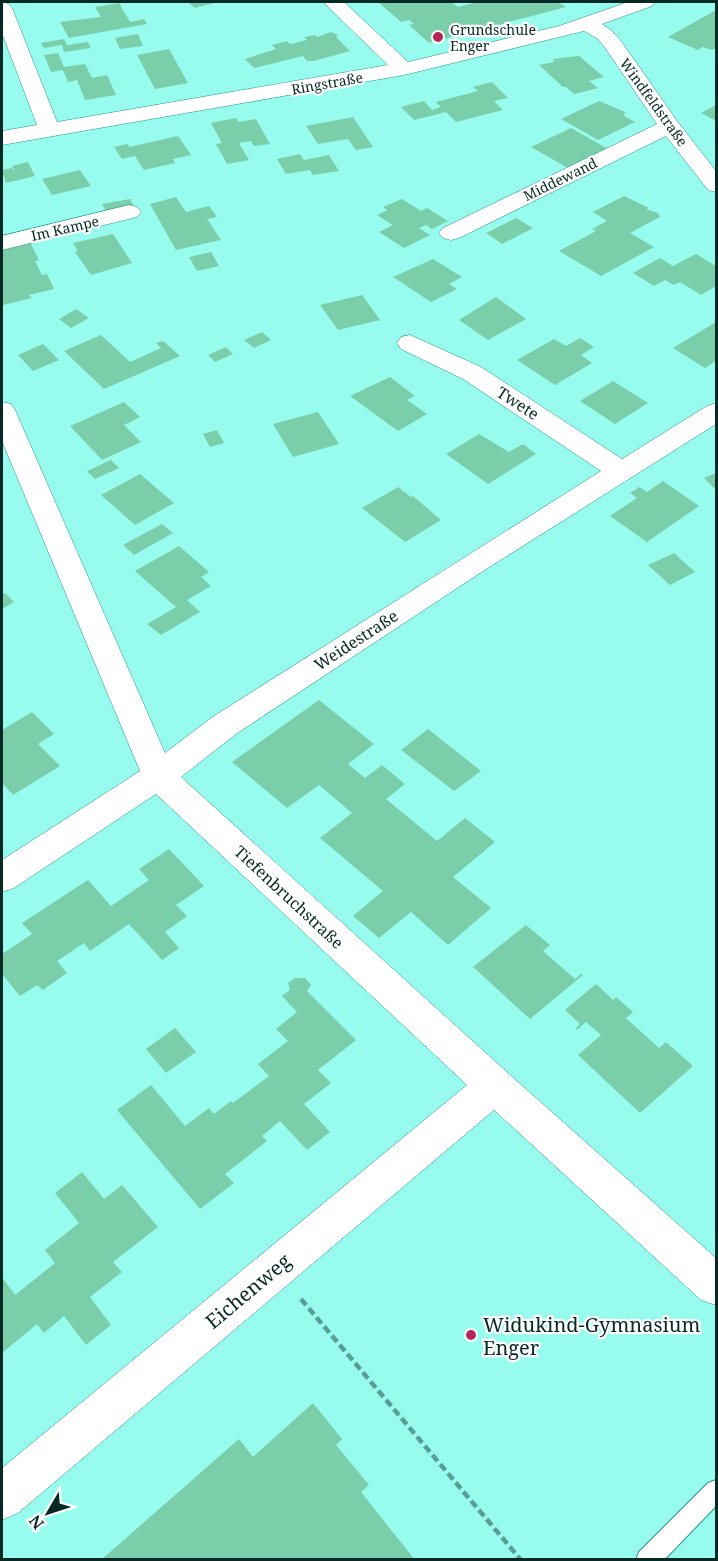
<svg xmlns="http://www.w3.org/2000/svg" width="718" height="1561" font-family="'Noto Serif',serif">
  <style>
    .building { fill: #7bceaa }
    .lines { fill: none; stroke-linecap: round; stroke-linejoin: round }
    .lane-casing { stroke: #269589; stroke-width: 2 }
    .street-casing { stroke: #269589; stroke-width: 1 }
    .path { stroke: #579e94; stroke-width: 4.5; stroke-dasharray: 8 4; stroke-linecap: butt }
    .lane { fill: #fff; fill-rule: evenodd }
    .street { fill: #fff; fill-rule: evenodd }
    .poi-dot { fill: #b5275c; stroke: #fff; stroke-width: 2 }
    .labels { text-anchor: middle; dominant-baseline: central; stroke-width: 4.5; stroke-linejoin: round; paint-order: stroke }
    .far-poi-label { font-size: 14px; fill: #072925; stroke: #fff; text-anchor: start }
    .far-street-label { font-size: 14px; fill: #072925; stroke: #fff }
    .street-label { font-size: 16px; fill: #072925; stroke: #fff }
    .near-street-label { font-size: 20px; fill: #072925; stroke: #fff }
    .near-poi-label { font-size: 20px; fill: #072925; stroke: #fff; text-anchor: start }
  </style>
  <rect width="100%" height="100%" fill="#97fcee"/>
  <path class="building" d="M188 2H217L195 8Z
    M378 2H451L458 7 478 2H558L566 7 429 43 409 25 414 24 409 20 401 22Z
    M119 3 130 22 144 19 147 24 69 38 60 22 101 17 95 7Z
    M716 10V48L712 50 703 47 698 50 668 37Z
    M331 32 338 35 336 37 350 51 314 61H307L303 56 254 68 245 59 276 49 272 45 287 41 290 44 307 40 304 37 315 35 317 37Z
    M138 34 143 46 120 49 115 38Z
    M64 39 67 45 88 42 91 48 64 52 62 45 44 48 41 43Z
    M169 49 188 83 155 89 137 55Z
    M58 53 64 67 85 64 92 78 107 75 116 95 85 100 77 80 68 82 63 70 51 72 44 55Z
    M579 56 604 77 589 81 598 88 574 94 566 87H563L539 65 554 62 553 59Z
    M492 82 508 98 494 101 503 110 456 122 446 112 414 120 401 107 424 101 432 110 441 107 436 102 478 91 473 87Z
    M599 101 625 112 624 116 635 122 598 140 561 119Z
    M716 105V121L701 113Z
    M353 117 373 147 356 150 348 139 318 144 306 126Z
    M236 118 239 122 256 119 270 144 254 146 251 141 239 143 249 160 227 164 216 144 222 143 211 123Z
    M571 128 608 149 568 168 531 147Z
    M178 136 191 155 173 159 175 163 144 170 135 156 122 159 114 147 128 144 129 147Z
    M300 154 304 160 329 155 339 171 313 175 310 170 286 174 277 159Z
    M28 162 35 176 6 183 2 170 12 168 16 175 12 166Z
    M80 170 91 186 52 195 42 179Z
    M624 196 649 208 646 209 658 213 660 217 630 233 654 247 601 276 559 251 596 231 592 229 607 221 593 212Z
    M176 197 186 212 209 206 217 217 207 219 221 240 176 250 150 204Z
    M130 199 134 206 107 213 102 204Z
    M402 199 421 211 427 208 448 221 432 229 426 225 419 228 430 235 404 248 379 232 393 225 377 215 387 210 383 207Z
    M516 218 533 228 502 244 486 233Z
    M113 234 132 263 91 275 75 252 78 251 73 243Z
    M30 242 39 260 35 261 42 275 47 274 54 289 29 295 32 298 3 305 2 249Z
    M211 252 219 266 197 271 189 257Z
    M696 254 716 266V286L701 295 680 282 674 285 665 280 654 286 633 273 660 258 673 266Z
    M433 259 462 277 449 284 457 289 431 302 393 277Z
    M362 295 380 320 338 330 320 305Z
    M496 297 526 319 488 340 459 320Z
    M76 309 89 318 71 328 59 319Z
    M716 322V361L705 368 673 348Z
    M262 332 271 340 254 348 244 340Z
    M101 335 130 362 161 348 156 343 163 341 180 356 104 389 64 351Z
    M580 338 594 347 581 355 592 363 555 385 517 360 554 339 566 346Z
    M43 344 59 360 33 371 18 355Z
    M226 347 233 354 215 362 208 355Z
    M390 377 415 396 407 400 427 414 398 431 350 396Z
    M613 381 648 403 615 424 580 401Z
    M124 402 140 417 124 425 141 442 102 460 70 426Z
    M318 412 339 444 293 457 273 424Z
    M217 430 224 443 210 447 203 434Z
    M479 434 509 452 523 444 536 454 488 484 446 454Z
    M111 460 119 468 95 479 87 471Z
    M716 473V490L704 478Z
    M140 474 174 503 135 525 101 495Z
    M663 481 699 506 647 542 610 516 637 498 630 493 639 487 647 492Z
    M398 487 411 497 413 496 441 520 405 542 362 508Z
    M162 524 173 533 134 555 123 545Z
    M179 546 209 572 201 577 211 586 187 600 200 612 161 635 147 624 176 607 135 571Z
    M674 553 695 572 670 585 648 565Z
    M5 593 14 602 2 609V595Z
    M319 700 374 744 348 764 365 778 382 765 405 784 386 799 437 841 465 818 495 842 453 877 491 908 448 945 411 912 379 938 353 916 383 891 320 838 352 813 319 785 287 808 232 762Z
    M32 712 54 734 38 744 60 766 13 795 2 783V730Z
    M428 729 481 771 454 791 401 750Z
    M169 849 204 886 176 905 187 916 165 932 179 948 162 960 129 924 90 951 84 943 57 961 67 973 43 990 37 985 20 996 2 974V954L32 934 22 923 88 880 111 906 149 880 139 869Z
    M526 925 550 945 543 951 575 979 581 974 583 975 530 1019 473 967Z
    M295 978H305L311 985 307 991 356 1040 318 1070 331 1083 304 1104 330 1132 307 1150 280 1121 262 1136 267 1141 225 1174 234 1183 200 1209 117 1110 151 1085 185 1126 209 1108 214 1114 231 1101 233 1103 269 1076 258 1064 288 1041 276 1029 297 1012 282 996 290 990 288 983Z
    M596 984 613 1000 616 997 633 1012 626 1018 659 1048 666 1042 693 1066 640 1113 578 1055 601 1035 586 1022 577 1030 576 1028 580 1024 565 1010Z
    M175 1028 196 1052 166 1073 146 1049Z
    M82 1172 104 1199 122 1185 158 1227 113 1262 122 1272 90 1297 111 1325 86 1345 64 1316 44 1333 37 1324 2 1353V1277L15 1295 55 1263 45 1250 79 1223 55 1193Z
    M313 1403 342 1439 336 1445 369 1485 361 1492 415 1560H101L239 1439 253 1457Z"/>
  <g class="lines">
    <defs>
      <path id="lane" d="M716 1480V1506L664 1560H636L639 1552 708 1483Z"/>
      <path id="street" d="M2 2 9 4 12 8 57 122 388 65 323 2H344L408 62 559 26 628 2H655L652 6 602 24 612 31 621 41 677 121 716 171V192L708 190 666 136 459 238 451 240 443 238 439 233 443 228 657 124 606 49 598 39 584 31 404 75 2 145V131L37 125 2 33Z
        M129 205 137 207 141 212 137 217 2 250V236Z
        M410 335 481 367 622 459 707 406 716 403V424L480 573 236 734 181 777 509 1074 716 1258V1305L701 1300 494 1110 18 1513 2 1520V1468L467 1085 156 794 14 888 2 892V860L140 771 2 441V402L11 404 15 410 165 753 214 716 601 471 463 379 401 349 397 343 401 337Z"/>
    </defs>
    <use href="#lane" class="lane-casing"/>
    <use href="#street" class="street-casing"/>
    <path class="path" d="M301 1299 521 1560"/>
    <use href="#lane" class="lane"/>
    <use href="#street" class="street"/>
  </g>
  <g class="poi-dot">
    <circle cx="438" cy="37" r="6"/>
    <circle cx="471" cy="1335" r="6"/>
  </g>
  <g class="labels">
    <g class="far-poi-label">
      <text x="450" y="29">Grundschule<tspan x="450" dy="16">Enger</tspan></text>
    </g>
    <g class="far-street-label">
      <text transform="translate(327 83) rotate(-10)">Ringstraße</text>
      <text transform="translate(654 102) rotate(54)">Windfeldstraße</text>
      <text transform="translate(560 179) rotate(-26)">Middewand</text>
      <text transform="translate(65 228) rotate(-13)">Im Kampe</text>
    </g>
    <g class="street-label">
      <text transform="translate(518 403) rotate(33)">Twete</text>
      <text transform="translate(356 640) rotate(-33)">Weidestraße</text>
      <text transform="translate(289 897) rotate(43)">Tiefenbruchstraße</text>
    </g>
    <g class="near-street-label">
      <text transform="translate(248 1291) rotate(-40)">Eichenweg</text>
    </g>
    <g class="near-poi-label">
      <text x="483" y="1324">Widukind-Gymnasium<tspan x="483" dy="23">Enger</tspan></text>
    </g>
  </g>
  <rect width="718" height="1561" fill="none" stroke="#072925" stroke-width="6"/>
  <g transform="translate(48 1513) rotate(231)" stroke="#ffffff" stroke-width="4.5" paint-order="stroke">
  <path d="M0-4.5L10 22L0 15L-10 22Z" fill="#072925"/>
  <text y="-9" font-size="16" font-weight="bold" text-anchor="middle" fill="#072925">N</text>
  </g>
</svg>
